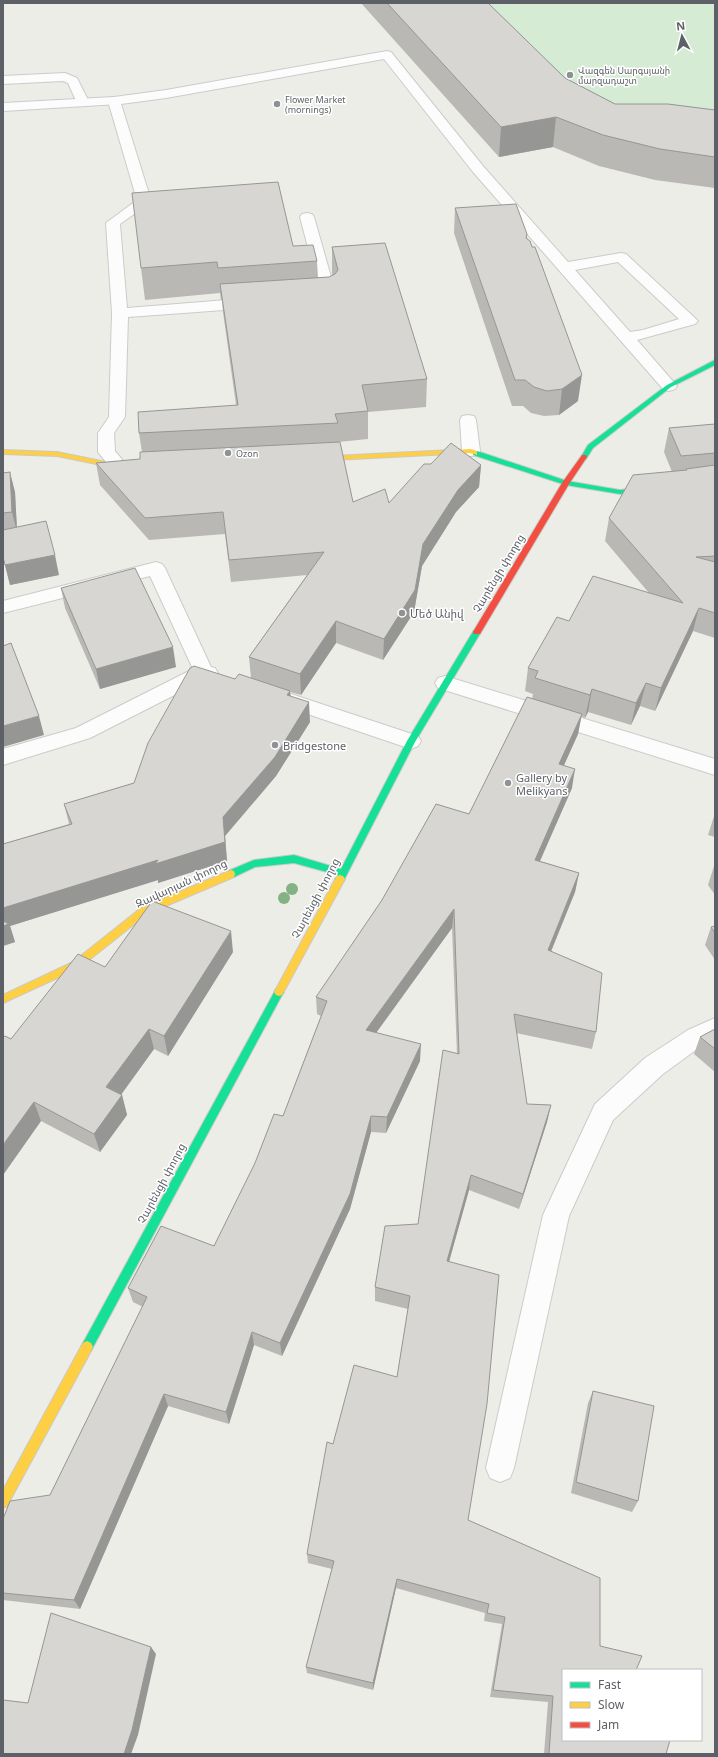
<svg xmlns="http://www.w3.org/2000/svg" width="718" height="1757" font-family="'Noto Sans','Noto Sans Armenian',sans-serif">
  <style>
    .green { fill: #d5ebd3 }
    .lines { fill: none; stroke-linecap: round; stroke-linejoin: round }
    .lane-casing { stroke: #cbcbca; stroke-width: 2 }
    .street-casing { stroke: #cbcbca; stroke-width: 2 }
    .fast-casing { stroke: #c9cac9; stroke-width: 2 }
    .slow-casing { stroke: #c9cac9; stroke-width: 2 }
    .jam-casing { stroke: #c9cac9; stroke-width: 2 }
    .lane { fill: #fcfcfc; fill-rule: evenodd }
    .street { fill: #fcfcfc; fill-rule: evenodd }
    .fast { fill: #16e098; fill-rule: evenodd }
    .slow { fill: #ffcf43; fill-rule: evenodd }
    .jam { fill: #f24e42; fill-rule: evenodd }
    .tree { fill: #85b284 }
    .wall { fill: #b9b8b5 }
    .shaded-wall { fill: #969694 }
    .building { fill: #d7d6d3; stroke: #969694 }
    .poi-dot { fill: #8f9294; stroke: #fff; stroke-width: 1.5 }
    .labels { text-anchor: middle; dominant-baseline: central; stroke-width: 3; stroke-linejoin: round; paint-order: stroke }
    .far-poi-label { font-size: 9px; fill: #5d6167; stroke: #fff; text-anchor: start }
    .street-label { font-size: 11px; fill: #5d6167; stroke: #fff }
    .poi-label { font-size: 11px; fill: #5d6167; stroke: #fff; text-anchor: start }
  </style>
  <rect width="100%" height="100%" fill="#edede8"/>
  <path class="green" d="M361 3H715V188L599 166 553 147 499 157Z"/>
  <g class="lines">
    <defs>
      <path id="lane" d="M387 51 391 52 483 166 568 262 621 253 626 254 695 318 698 321 695 324 637 340 677 386 675 389 669 391 663 389 473 172 384 59 166 98 121 104 150 197 170 198 172 201 170 204 147 205 120 224 127 308 252 298 257 300 260 303 257 306 252 308 128 317 125 417 114 433 115 451 130 469 127 473 121 474 115 473 98 452V433L109 417 112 313 106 223 137 200 108 101 109 98 114 97 166 90ZM618 262 679 319 643 330 630 332 575 270Z
        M65 73 77 78 89 102 88 105H78L68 83 63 81 3 84V76Z
        M307 213 312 214 314 217 337 298 334 301 329 303 315 301 312 298 315 295 320 293 300 217 302 214Z
        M468 415 474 416 476 420 480 451 477 455 471 456 465 455 462 451 460 420 462 416Z
        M156 562 162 564 165 568 211 667 215 668 218 673 215 678 206 679 90 738 3 765V749L76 728 193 669 150 576 3 613V601Z
        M445 676 715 759V775L438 688 435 683 438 678Z
        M282 691 418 736 421 741 418 746 411 749 275 703 272 698 275 693Z
        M715 1018V1039L704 1044 663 1074 613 1120 569 1216 514 1468 510 1478 500 1482 490 1478 486 1468 543 1215 595 1104 645 1058 688 1030Z"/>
      <path id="street" d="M114 97 119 98 120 101 119 104 3 111V103Z"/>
      <path id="fast" d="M715 360V365L671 387 593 448 586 459H582L581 457 588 445 667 385Z
        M473 451H477L567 481 620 490 654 486 658 488 654 490 620 494 566 485 473 455Z
        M477 629 481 632 415 742 343 882H337L335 879 338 875 294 863 255 867 234 877H228L227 874 228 871 254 860 294 855 341 869 407 741 474 630Z
        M279 988 282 989 284 992 282 995 91 1351 87 1353 83 1351 81 1347 83 1343 276 989Z"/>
      <path id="slow" d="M471 449 477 451V455L470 453 314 461 311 459 314 457Z
        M3 450 57 452 126 466 130 468 126 470 57 456 3 454Z
        M231 870 234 871 235 874 234 877 147 914 79 968 3 1003V995L73 962 141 908Z
        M340 875 343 876 345 879 282 995 279 996 276 995 274 992 276 989 337 876Z
        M87 1341 91 1343 93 1347 91 1351 7 1506 3 1508V1490L83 1343Z"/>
      <path id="jam" d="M582 455H586L587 457 569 484 480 634H474L473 632 562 483Z"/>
    </defs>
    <use href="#lane" class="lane-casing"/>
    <use href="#street" class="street-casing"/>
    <use href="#fast" class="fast-casing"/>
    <use href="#slow" class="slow-casing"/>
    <use href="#jam" class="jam-casing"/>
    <use href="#lane" class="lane"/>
    <use href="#street" class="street"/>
    <use href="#fast" class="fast"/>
    <use href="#slow" class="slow"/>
    <use href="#jam" class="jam"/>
  </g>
  <g class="tree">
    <circle cx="292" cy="889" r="6"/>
    <circle cx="284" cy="898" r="6"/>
  </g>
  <path class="wall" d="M361 3H488L565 78 615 104 715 110V188L655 180 599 166 553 147 499 157Z
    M455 208 527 234V238L578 401 559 415 544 416 531 413 523 406H512L454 233Z
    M293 246 317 261 318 278 329 277 332 276V247L427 379 426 407 368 412V439L338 442 353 502 389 503 431 464 481 465 479 487 456 512 422 566 414 612 383 660 336 643 301 695 290 692 291 696 310 722 276 776 225 836 227 861 158 883V880L10 926 15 942 3 946V844L69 824 64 804 134 783 235 679 251 678 249 657 307 575 231 582 225 534 149 540 100 485 96 463 140 459 142 452 139 433 236 405 223 312 222 300H221L220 293 145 300 141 268Z
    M715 424V638L693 631 655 711 640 706 631 725 588 712 585 718 581 716 578 734 564 765 572 788 540 861 579 873 575 892 551 952 596 1032 592 1049 516 1033 527 1104 551 1105 547 1122 519 1209 469 1190 449 1262 468 1520 563 1670 666 1754H544L548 1702 490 1697 502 1624 484 1621 485 1613 396 1588 373 1690 307 1673 306 1667 332 1569 308 1563 307 1554 333 1444 397 1377 408 1309 375 1301V1287L418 1224 457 1054 452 928 376 1032 420 1061 386 1133 371 1132 350 1209 282 1356 254 1345 229 1424 168 1406 80 1609 3 1600V1519L50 1495 143 1307 133 1302 128 1288 214 1246 283 1116 321 1016 317 1014 316 997 469 814 532 699 533 694 525 691 528 668 569 621 649 593 605 541 609 518 672 472 664 452 669 428Z
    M3 473 15 492 17 527 59 575 10 585 3 557Z
    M61 588 176 667 100 689 65 608Z
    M715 813V837L708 835Z
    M714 866H715V895L708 885Z
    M715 926V960L705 945 711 927Z
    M233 952 168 1056 154 1049 121 1095H122L127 1115 100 1152 41 1121 3 1175 11 1039 105 967Z
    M715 1029V1072L694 1054 700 1037Z
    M593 1391 638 1501 632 1512 571 1493 588 1403Z"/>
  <path class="shaded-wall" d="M556 117 553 147 499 157 501 127Z
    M582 375 578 401 559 415 562 389Z
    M481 465 479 487 456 512 422 566 414 612 383 660 384 639 423 544 458 490Z
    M10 472 15 492 17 532 12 512Z
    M55 555 59 575 10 585 5 565Z
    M699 608 693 631 655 711 661 688Z
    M336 621V643L301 695 300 674Z
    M173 647 176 667 100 689 96 669Z
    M646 683 640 706 631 725 636 703Z
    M592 689 588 712 585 718 590 695Z
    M290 691 291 710 287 695Z
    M309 702 310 722 276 776 225 836 227 861 158 883V880L10 926 15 942 3 946V908L223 817Z
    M582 714 578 734 556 783 559 764Z
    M39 716 44 735 3 747V726Z
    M575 769 572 788 532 879 535 860Z
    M579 873 575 892 544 968 548 950Z
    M454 909 452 928 366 1047V1030Z
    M231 931 233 952 168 1056 164 1036Z
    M149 1029 154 1049 112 1107 106 1087Z
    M421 1044 420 1061 386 1133 387 1117Z
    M122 1095 127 1115 100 1152 94 1134Z
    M34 1102 41 1121 3 1175V1145Z
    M551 1105 547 1122 519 1209 523 1194Z
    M371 1116V1132L350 1209 282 1356 280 1343Z
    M471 1175 469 1190 445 1276 447 1261Z
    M252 1332 254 1345 229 1424 226 1412Z
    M164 1394 168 1406 80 1609 74 1600Z
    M397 1579 396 1588 373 1690V1683Z
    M151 1647 156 1654 138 1735 131 1754H124Z"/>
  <path class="building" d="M387 3H488L565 78 615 104H668L715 110V157L660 149 603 135 556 117 501 127Z
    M278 182 293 246 313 245 317 261 218 268 217 262 141 268 132 193Z
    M516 204 527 234 526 238 530 241 532 247H535L582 375 562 389 547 391 534 387 525 380H515L455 208Z
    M385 243 427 379 362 385 368 411 335 414 338 423 139 433 138 412 238 405 220 284 329 277 335 274 338 270 332 247Z
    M715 424V453L681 456 669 428Z
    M340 442 353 502 385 489 389 503 424 464H431L451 443 481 465 458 490 423 544 415 590 384 639 336 621 300 674 249 657 324 552 229 560 223 512 145 518 96 463 140 459V452Z
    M715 465V556L696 557 715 562V613L699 608 661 688 646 683 636 703 592 689 590 695 535 678 538 671 528 668 557 617 569 621 593 576 683 603 609 518 633 475 687 470 686 469Z
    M10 472 12 512 3 513V473Z
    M46 521 55 555 5 565 3 557V530Z
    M135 568 173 647 96 669 61 588Z
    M11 643 39 716 3 726V646Z
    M194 666 235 679 239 674 290 691 287 695 309 702 275 757 223 817 225 842 155 864 158 860 3 908V844L72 824 64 804 134 783 148 743 190 668Z
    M527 697 582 714 559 764 575 769 535 860 579 873 548 950 602 973 596 1032 514 1014 527 1104 551 1105 523 1194 471 1175 447 1261 499 1275 487 1404 468 1520 600 1578V1646L642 1656 636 1670H563V1740H670L666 1754H549L553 1696 493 1690 505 1617 487 1613 489 1604 397 1579 373 1683 306 1667 334 1561 307 1554 327 1442 333 1444 354 1365 397 1377 410 1296 375 1287 385 1226 418 1224 443 1050 459 1054 454 909 366 1030 421 1044 387 1117 371 1116 350 1194 280 1343 252 1332 226 1412 164 1394 74 1600 3 1593V1519L10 1501 50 1495 147 1297 128 1288 161 1226 214 1246 255 1163 274 1114 283 1116 327 1001 316 997 382 900 436 804 469 814Z
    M152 901 231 931 164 1036 149 1029 106 1087 122 1095 94 1134 34 1102 3 1145V1038L5 1036 11 1039 78 954 105 967Z
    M3 921 9 924 3 926Z
    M715 926V933L711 927Z
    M715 1029V1049L700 1037Z
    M593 1391 654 1406 638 1501 576 1482Z
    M51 1613 151 1647 132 1730 124 1754H3V1700L28 1703Z"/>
  <g class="poi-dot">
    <circle cx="570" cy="75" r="4"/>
    <circle cx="277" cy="104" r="4"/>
    <circle cx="228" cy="453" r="4"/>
    <circle cx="402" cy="613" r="4"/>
    <circle cx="275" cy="745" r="4"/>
    <circle cx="508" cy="783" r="4"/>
  </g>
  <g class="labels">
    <g class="far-poi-label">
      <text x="578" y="70">Վազգեն Սարգսյանի<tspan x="578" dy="10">մարզադաշտ</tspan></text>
      <text x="285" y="99">Flower Market<tspan x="285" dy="10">(mornings)</tspan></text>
      <text x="236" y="453">Ozon</text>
    </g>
    <g class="street-label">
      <text transform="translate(498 573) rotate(-59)">Չարենցի փողոց</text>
      <text transform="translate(181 883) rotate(-25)">Զավարյան փողոց</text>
      <text transform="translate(315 898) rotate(-62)">Չարենցի փողոց</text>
      <text transform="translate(161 1183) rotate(-62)">Չարենցի փողոց</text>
    </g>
    <g class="poi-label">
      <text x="410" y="613">Մեծ Անիվ</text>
      <text x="283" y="745">Bridgestone</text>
      <text x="516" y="777">Gallery by<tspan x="516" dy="13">Melikyans</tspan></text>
    </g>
  </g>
  <rect width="718" height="1757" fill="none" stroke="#5d6167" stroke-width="8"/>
  <rect x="562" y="1669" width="140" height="72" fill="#ffffff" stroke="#bec0c2"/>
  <rect x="570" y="1682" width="20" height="6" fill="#16e098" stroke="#bec0c2"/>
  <text x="598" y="1689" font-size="12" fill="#5d6167">Fast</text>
  <rect x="570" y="1702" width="20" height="6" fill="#ffcf43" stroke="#bec0c2"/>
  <text x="598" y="1709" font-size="12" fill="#5d6167">Slow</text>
  <rect x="570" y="1722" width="20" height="6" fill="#f24e42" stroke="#bec0c2"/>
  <text x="598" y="1729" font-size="12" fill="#5d6167">Jam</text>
  <g transform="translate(682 36) rotate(353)" stroke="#ffffff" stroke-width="3" paint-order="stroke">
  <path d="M0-3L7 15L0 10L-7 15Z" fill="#5d6167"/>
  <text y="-6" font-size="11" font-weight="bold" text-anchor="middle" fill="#5d6167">N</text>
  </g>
</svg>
